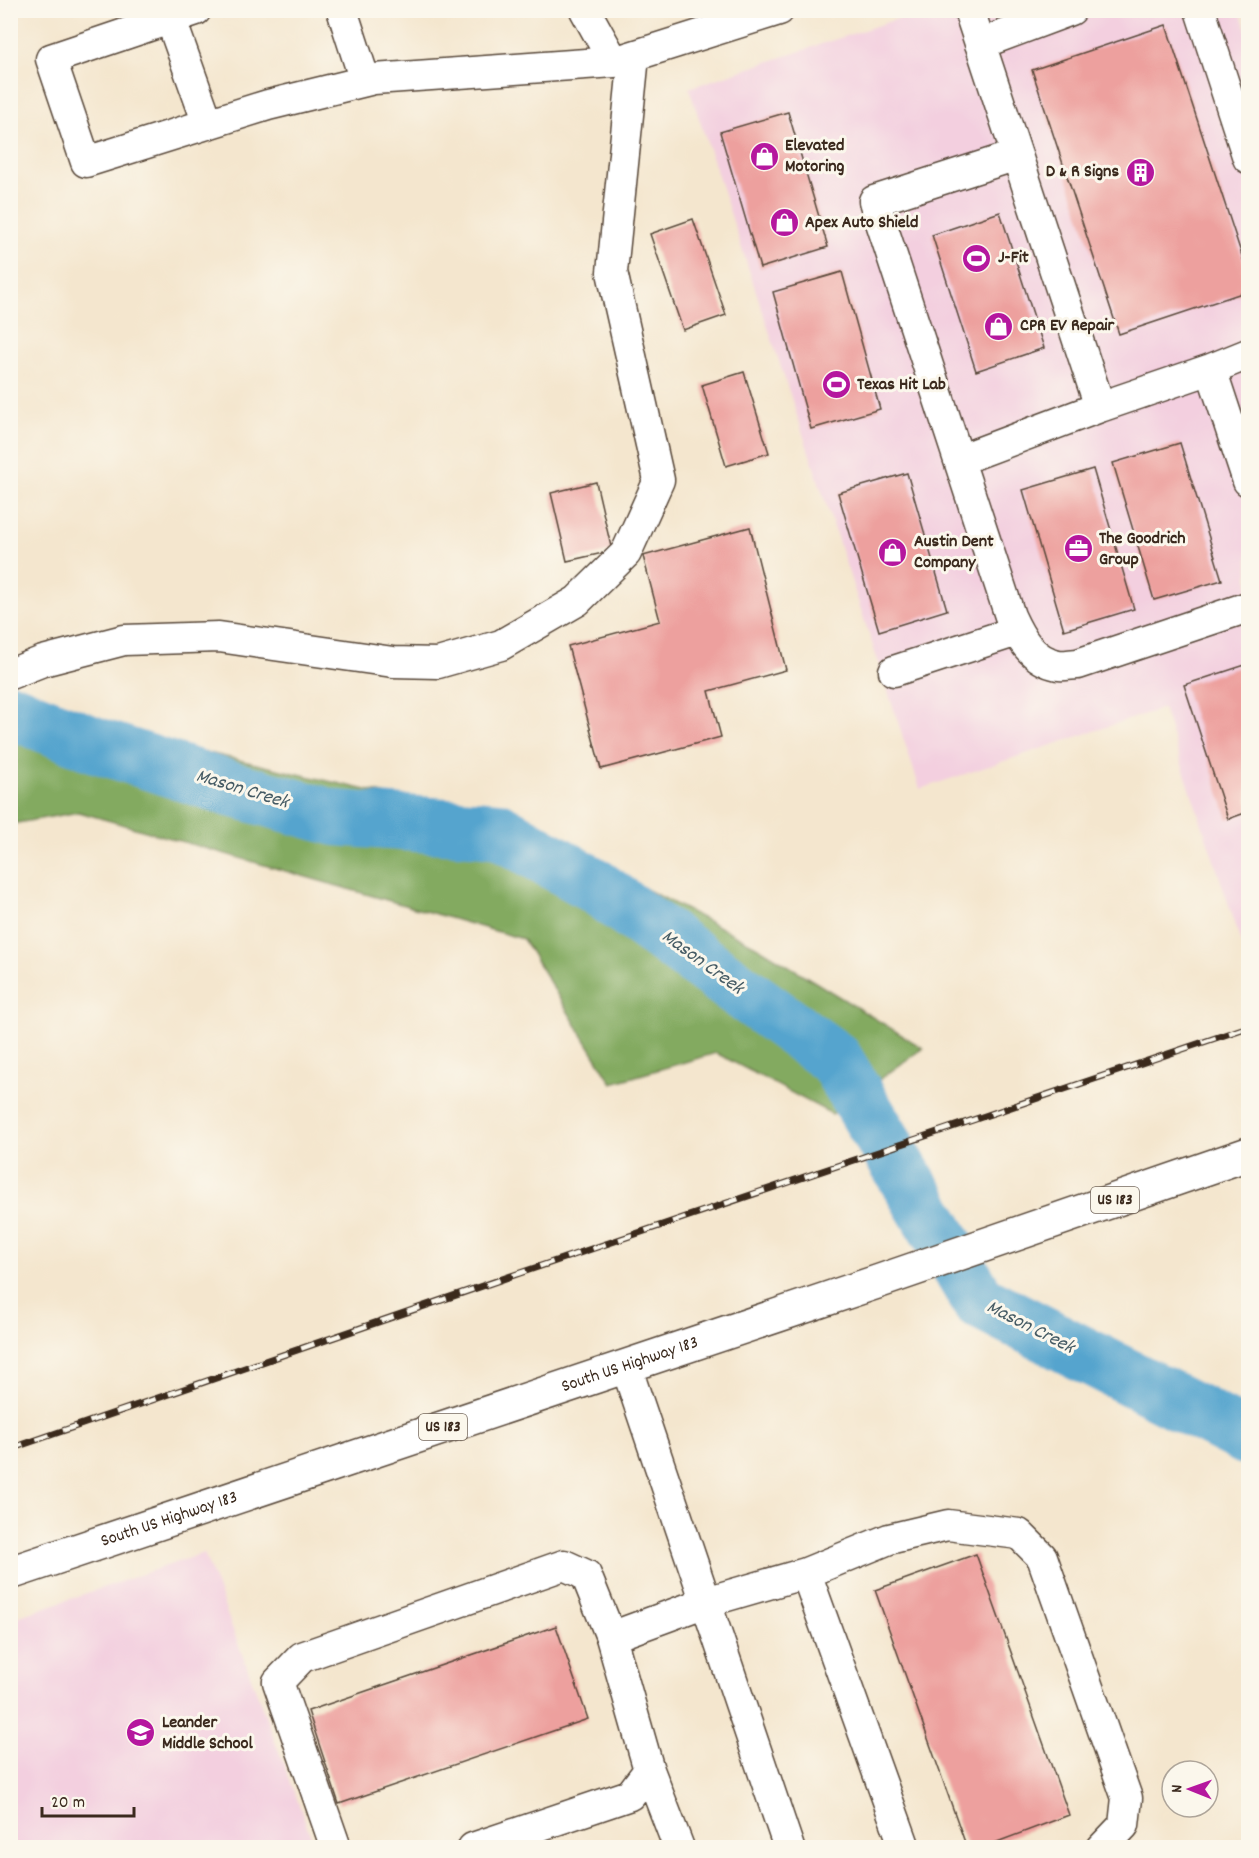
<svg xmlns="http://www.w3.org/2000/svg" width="1259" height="1858" font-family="Dekko,sans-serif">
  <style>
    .built { fill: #f3cfdf }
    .forest { fill: #83aa60; stroke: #5f6a3f; stroke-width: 1.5 }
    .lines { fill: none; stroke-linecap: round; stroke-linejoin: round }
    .river { stroke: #54a4ce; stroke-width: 56 }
    .building { fill: #eda09e }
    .minor-casing { stroke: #574638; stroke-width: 33 }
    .major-casing { stroke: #574638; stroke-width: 36 }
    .minor { stroke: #fff; stroke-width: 30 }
    .major { stroke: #fff; stroke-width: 33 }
    .rail-casing { stroke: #3b2a1e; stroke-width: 7 }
    .rail { stroke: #fbf7ec; stroke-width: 4.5; stroke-dasharray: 14; stroke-linecap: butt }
    .labels { text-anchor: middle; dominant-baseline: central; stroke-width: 6; stroke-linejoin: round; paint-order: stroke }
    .shield { fill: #fbf7ec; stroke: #75685c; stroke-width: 1.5 }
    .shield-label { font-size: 16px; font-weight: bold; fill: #3b2a1e }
    .poi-label { font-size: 18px; font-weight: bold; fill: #3b2a1e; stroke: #fbf7ec; text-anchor: start }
    .street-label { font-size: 18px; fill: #3b2a1e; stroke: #fbf7ec }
    .water-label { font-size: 20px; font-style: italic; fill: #455b64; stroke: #fbf7ec }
  </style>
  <rect width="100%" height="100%" fill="#fbf7ec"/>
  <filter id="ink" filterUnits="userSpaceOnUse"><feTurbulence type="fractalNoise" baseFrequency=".0167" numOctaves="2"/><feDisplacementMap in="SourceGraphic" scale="12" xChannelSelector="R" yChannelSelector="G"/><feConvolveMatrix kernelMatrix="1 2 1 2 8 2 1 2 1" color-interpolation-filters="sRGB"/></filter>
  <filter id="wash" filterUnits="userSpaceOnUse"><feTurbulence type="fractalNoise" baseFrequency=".008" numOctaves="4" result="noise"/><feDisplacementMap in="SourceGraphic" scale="24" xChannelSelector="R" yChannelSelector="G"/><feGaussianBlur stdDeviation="1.35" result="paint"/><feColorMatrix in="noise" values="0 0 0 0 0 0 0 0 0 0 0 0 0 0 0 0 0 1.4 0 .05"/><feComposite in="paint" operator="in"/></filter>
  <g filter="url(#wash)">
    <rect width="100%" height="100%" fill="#f4e6ce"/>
    <path class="built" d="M921 11H1240L1248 36V951L1245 953 1163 708 920 789 689 88Z
      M204 1553 315 1847H11V1619Z"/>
    <path class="forest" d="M33 702 179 746 528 828 758 947 923 1048 832 1114 716 1053 612 1083 523 939 79 812 11 824V708Z"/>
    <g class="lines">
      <path class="river" d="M10 711 96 745 228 788 336 818 498 830 594 885 835 1059 979 1301 1248 1438"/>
    </g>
    <g id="blocks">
      <path class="building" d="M1166 25 1248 274V291L1119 334 1032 70Z
        M788 112 828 247 760 268 720 132Z
        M1000 212 1044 348 976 371 932 235Z
        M693 219 726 315 683 330 650 234Z
        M842 272 880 409 811 429 773 292Z
        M744 372 769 453 726 466 702 385Z
        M1180 443 1222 580 1154 600 1113 463Z
        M1093 469 1134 609 1064 630 1023 490Z
        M907 473 947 610 879 631 838 493Z
        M596 482 612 551 567 561 551 493Z
        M750 527 786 670 709 691 721 737 601 769 568 646 660 621 643 556Z
        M1248 664V812L1228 819 1184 685Z
        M976 1554 1069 1815 981 1848H967L875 1590Z
        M556 1626 588 1719 339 1804 308 1711Z"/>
    </g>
  </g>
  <g filter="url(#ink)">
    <use href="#blocks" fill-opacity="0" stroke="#574638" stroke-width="1.5"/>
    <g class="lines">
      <defs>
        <path id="minor" d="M196 10 51 59 86 162 268 105 374 79 614 62 779 10
          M342 10 365 81
          M585 10 614 62
          M969 10 1100 407 1211 369 1248 354
          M1200 10 1248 158
          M171 20 208 124
          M980 44 1071 10
          M1017 155 874 201 1010 616C1020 638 1032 660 1058 665 1064 666 1072 664 1078 664L1248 607
          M1211 369 1248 481
          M959 460 1100 407
          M894 671 1017 631
          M10 674 43 661 124 640 219 637 393 662 438 663 501 645 577 601 626 553 659 480 612 272 634 56
          M626 1366 789 1848
          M806 1573 905 1848
          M611 1637 706 1602 806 1573 889 1539 948 1525 1019 1534 1042 1557 1127 1798 1124 1825 1102 1848
          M649 1770 679 1848
          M336 1848 278 1682 302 1657 564 1565 586 1575 611 1637 649 1770 630 1795 473 1848"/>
        <g id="major">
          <path id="s1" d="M10 1573 877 1282 1248 1154"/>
        </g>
      </defs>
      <use href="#minor" class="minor-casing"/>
      <use href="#major" class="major-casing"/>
      <use href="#minor" class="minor"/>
      <use href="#major" class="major"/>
      <defs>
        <path id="rail" d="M10 1449 520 1273 1248 1027"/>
      </defs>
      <use href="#rail" class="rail-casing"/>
      <use href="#rail" class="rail"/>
    </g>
  </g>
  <defs>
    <symbol id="shop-disc" viewBox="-11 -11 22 22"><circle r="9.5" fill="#b5179e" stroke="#fbf7ec"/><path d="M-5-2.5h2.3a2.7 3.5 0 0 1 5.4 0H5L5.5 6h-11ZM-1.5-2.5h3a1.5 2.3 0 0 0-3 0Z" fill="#fff"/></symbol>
    <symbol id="building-disc" viewBox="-11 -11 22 22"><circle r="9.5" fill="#b5179e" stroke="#fbf7ec"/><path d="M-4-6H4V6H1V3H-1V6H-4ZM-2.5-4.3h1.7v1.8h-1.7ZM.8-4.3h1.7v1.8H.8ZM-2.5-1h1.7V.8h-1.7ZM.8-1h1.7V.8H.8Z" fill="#fff"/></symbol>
    <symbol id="stadium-disc" viewBox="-11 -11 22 22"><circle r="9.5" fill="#b5179e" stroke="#fbf7ec"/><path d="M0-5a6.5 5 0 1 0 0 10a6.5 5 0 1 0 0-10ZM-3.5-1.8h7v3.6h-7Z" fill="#fff"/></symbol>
    <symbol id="office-disc" viewBox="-11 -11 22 22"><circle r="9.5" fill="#b5179e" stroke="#fbf7ec"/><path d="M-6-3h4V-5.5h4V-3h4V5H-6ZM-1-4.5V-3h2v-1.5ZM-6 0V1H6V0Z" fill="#fff"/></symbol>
    <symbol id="school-disc" viewBox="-11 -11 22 22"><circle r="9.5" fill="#b5179e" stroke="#fbf7ec"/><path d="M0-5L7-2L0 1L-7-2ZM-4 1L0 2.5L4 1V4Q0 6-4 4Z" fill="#fff"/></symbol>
  </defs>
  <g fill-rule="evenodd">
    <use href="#shop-disc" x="748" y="140" width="33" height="33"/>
    <use href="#building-disc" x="1124" y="156" width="33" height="33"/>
    <use href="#shop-disc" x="768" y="206" width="33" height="33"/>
    <use href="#stadium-disc" x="960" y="242" width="33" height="33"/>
    <use href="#shop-disc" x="982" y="310" width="33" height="33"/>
    <use href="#stadium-disc" x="820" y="368" width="33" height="33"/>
    <use href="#office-disc" x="1062" y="532" width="33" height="33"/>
    <use href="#shop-disc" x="876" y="536" width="33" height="33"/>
    <use href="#school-disc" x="124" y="1716" width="33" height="33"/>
  </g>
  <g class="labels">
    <g class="shield">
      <rect x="1091" y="1187" width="48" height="26" rx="4.5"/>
      <rect x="419" y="1414" width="48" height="26" rx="4.5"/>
    </g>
    <g class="shield-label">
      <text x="1115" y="1200">US 183</text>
      <text x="443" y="1427">US 183</text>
    </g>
    <g class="poi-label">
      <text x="785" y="146">Elevated<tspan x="785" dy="21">Motoring</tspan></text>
      <text x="1119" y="172" text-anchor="end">D &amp; R Signs</text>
      <text x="805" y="223">Apex Auto Shield</text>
      <text x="998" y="258">J-Fit</text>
      <text x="1020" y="326">CPR EV Repair</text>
      <text x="857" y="385">Texas Hit Lab</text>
      <text x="1099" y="539">The Goodrich<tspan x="1099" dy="21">Group</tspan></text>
      <text x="914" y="542">Austin Dent<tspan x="914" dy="21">Company</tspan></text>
      <text x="162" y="1723">Leander<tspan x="162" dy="21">Middle School</tspan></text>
    </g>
    <g class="street-label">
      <text stroke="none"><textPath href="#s1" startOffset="654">South US Highway 183</textPath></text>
      <text stroke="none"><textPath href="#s1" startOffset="168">South US Highway 183</textPath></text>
    </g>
    <g class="water-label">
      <text transform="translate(242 790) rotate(17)">Mason Creek</text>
      <text transform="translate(702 963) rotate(36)">Mason Creek</text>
      <text transform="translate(1030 1328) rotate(27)">Mason Creek</text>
    </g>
  </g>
  <rect width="1259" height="1858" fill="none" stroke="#fbf7ec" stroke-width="36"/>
  <g transform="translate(1190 1789) rotate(271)"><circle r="28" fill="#fbf7ec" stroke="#aea59a" stroke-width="1.5"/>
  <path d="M0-4.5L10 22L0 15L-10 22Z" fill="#b5179e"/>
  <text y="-9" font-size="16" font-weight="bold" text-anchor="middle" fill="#3b2a1e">N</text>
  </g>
  <path d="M42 1807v9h92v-9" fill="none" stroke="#3b2a1e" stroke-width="3"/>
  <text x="51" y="1807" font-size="18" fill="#3b2a1e" stroke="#fbf7ec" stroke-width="4.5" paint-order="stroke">20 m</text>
</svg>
